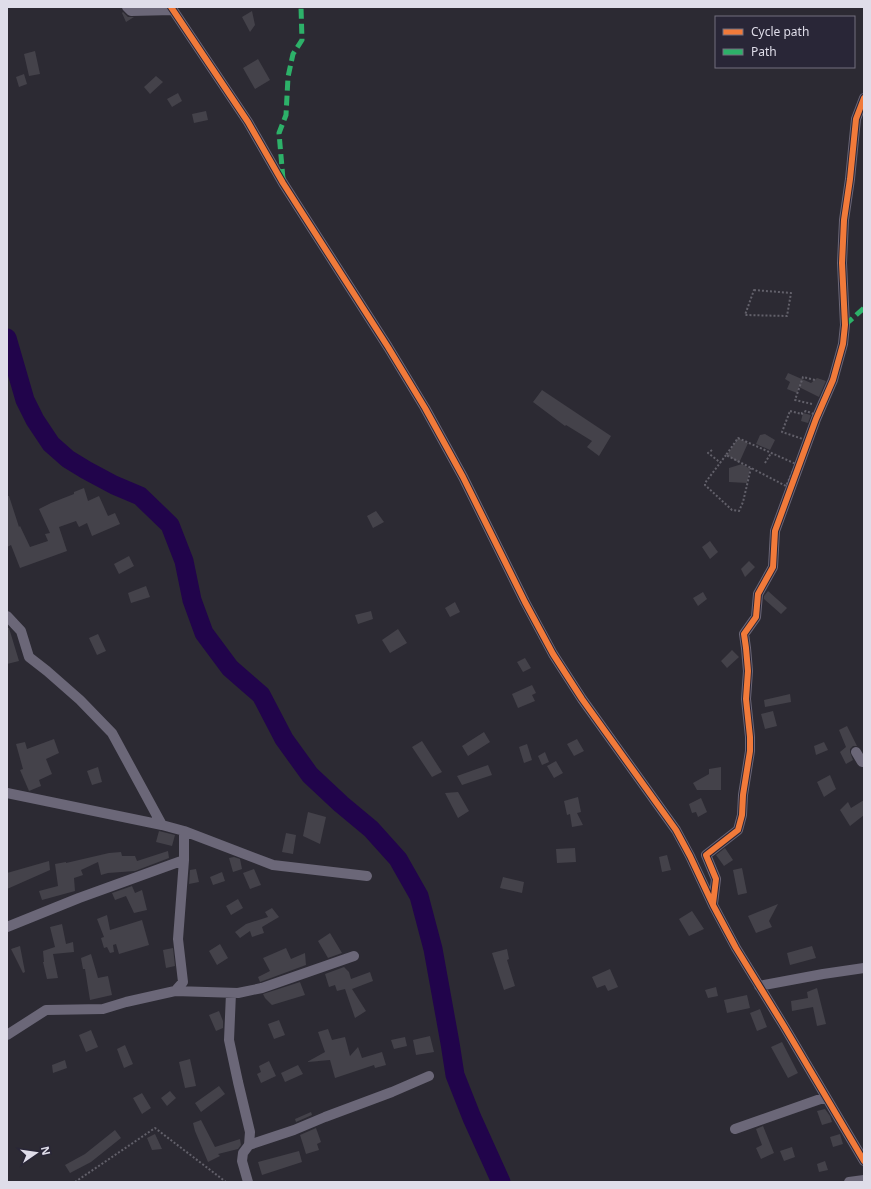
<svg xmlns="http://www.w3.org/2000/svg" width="871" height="1189" font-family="'Noto Sans',sans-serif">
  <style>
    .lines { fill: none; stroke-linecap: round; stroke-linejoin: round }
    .river { stroke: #21044b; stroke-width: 19 }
    .building { fill: #44424a }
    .path { stroke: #62606a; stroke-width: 2; stroke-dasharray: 2 2; stroke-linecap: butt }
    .street { stroke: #6b6778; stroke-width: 10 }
    .quiet { stroke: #2db169; stroke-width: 5; stroke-dasharray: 10 5; stroke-linecap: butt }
    .cycleway-casing { stroke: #292637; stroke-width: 8 }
    .cycleway { stroke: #f17a3a; stroke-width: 6 }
  </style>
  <rect width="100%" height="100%" fill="#2c2a33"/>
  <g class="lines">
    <path class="river" d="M7 338 25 400 35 420 51 444 68 459 86 470 114 485 140 496 170 525 184 561 192 600 204 633 230 668 261 695 284 739 310 775 341 804 371 829 398 859 419 896 433 949 450 1043 455 1075 472 1118 501 1182"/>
  </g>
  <path class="building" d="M252 11 255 25 250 32 242 17Z
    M123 12 128 17H134L126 22 122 13Z
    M35 51 40 74 29 76 24 54Z
    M258 59 270 80 255 89 243 68Z
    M24 74 27 84 19 87 16 77Z
    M156 76 163 82 150 94 144 87Z
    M178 93 182 101 172 107 167 99Z
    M206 111 208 120 194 123 192 114Z
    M788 373 811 383 817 378 826 381 819 397 799 387 797 393 787 389 790 382 785 379Z
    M542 390 611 436 599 456 587 447 592 441 566 425 565 426 533 402Z
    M803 413 811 415 808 423 801 421Z
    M765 434 775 440 770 450 756 444 760 435Z
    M738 438 748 443 739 463 727 455Z
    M742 464 750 469 747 483 729 482V468Z
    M84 488 88 501 99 496 108 516 115 513 120 524 92 536 87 523 79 527 76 521 59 527 67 551 20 568 11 545 7 547V496H9L19 527 20 526 30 547 48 541 45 534 50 533 39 509 51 503 74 494V492Z
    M376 511 384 522 373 528 367 516Z
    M710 541 718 552 710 559 702 547Z
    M129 556 134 566 119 574 114 564Z
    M749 561 755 567 745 577 741 569Z
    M146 586 150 597 131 603 128 593Z
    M768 591 787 608 781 614 764 599V596Z
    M703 592 707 599 698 606 693 598Z
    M455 602 460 612 450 617 445 608Z
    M371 611 373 619 358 624 355 615Z
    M7 628H9L19 661 7 664Z
    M398 629 407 643 390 653 382 640Z
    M98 634 106 651 97 655 89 638Z
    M732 650 739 657 727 668 721 661Z
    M525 658 531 668 523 672 517 662Z
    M532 685 536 693 532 695 535 701 518 708 512 694Z
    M790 694 791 702 765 707 764 700Z
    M773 711 777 726 765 729 761 714Z
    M847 726 857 746H853L850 749V752L853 760 846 764 840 752 846 747 839 730Z
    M484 732 490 742 468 756 462 746Z
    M54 739 59 753 46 759 52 774 39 780 41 786 29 791 20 770 23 769 16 744 25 742 27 749Z
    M577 739 584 751 574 756 567 744Z
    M422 741 442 772 432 777 412 747Z
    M824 742 828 750 816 755 814 746Z
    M527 744 532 760 524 763 519 747Z
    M545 752 549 762 542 765 538 756Z
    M556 761 563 773 554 778 547 766Z
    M488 765 492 775 462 785 457 776Z
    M98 767 102 782 92 785 87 771Z
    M721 767V790H697L693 783 709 774V769Z
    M830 775 836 789 824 797 817 782Z
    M458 792 469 811 458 818 445 793Z
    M578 797 581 812 577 813 583 825 572 827 570 814 567 815 564 801Z
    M701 798 707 812 698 817 696 812 692 813 689 804Z
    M864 800V815L850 826 840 810 848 802 851 808Z
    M308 812 326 817 320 844 303 836Z
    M159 831 175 835 172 846 156 842Z
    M286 833 296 835 293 854 282 852Z
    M575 848 576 862 557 863 556 849Z
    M725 848 733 860 724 866 716 855Z
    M168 851 169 858 135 871 108 873 101 875 98 862 81 870 83 875 74 878 75 891 42 900 39 891 58 886 55 864 66 862V863L109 853 121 852 122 856H135L137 861Z
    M667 855 671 870 662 872 659 857Z
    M234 857 240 859 242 869 233 872 229 858Z
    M49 861 50 870 7 889V873Z
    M742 868 747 893 738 895 733 870Z
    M196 869 199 882 189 884 190 870Z
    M254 869 261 885 250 889 243 873Z
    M222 872 225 881 213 885 210 877Z
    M503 877 524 882 522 893 500 888Z
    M132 886 135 893 142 890 147 910 134 913 126 896 115 900 112 893Z
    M238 899 243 908 231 915 226 906Z
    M778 904 769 921 772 927 756 933 748 916Z
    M272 908 279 917 262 927 264 933 252 937 250 931 240 938 235 932 246 924 268 917 265 912Z
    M692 911 704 929 689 936 679 919Z
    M107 915 110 930 142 920 149 945 119 954 116 944 113 945 114 952 110 953 107 947 104 948 101 938 104 937 97 919Z
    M62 924 66 944 73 942 74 952 53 954 58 978 47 979 43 962H44L43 951 55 947 50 927Z
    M330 933 342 953 328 958 318 941Z
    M220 944 228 958 217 965 209 951Z
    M20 946 25 972 23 973 11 949Z
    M812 946 816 958 790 965 787 953Z
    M173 948 175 966 166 968 163 950Z
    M286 948 291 959 305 953 306 965 260 982 258 977 270 971 263 958Z
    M507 949 509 959 507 960 515 986 504 990 492 953Z
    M91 954 98 978 108 976 112 995 90 1000 85 969H83L81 958Z
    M344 967 349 972 351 979 370 972 373 981 352 989 366 1011 355 1018 345 989 337 991 335 985 329 987 325 974Z
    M610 969 618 987 608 991 605 985 597 988 592 977Z
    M300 982 305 995 272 1005 265 998 263 994Z
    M716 987 718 996 708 998 705 990Z
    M817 988 826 1024 817 1026 813 1007 792 1011 791 1001 808 998 807 992Z
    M747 995 750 1008 727 1013 724 1000Z
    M760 1009 767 1027 757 1031 750 1013Z
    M219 1011 223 1021V1028L216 1031 209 1015Z
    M279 1020 285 1035 274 1039 268 1024Z
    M328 1029 332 1040 345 1037 350 1056 358 1047 362 1058 382 1052 386 1065 375 1068 374 1065 335 1078 330 1060 307 1062 325 1052 318 1032Z
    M91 1030 98 1047 86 1052 79 1035Z
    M430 1036 434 1052 416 1055 413 1040Z
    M405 1037 407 1046 394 1049 391 1040Z
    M782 1042 798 1073 788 1078 771 1047Z
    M125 1045 133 1064 124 1068 117 1049Z
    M190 1059 196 1086 185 1088 179 1062Z
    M65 1060 67 1068 53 1073 52 1065Z
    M269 1061 276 1076 261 1083 257 1074 261 1072 259 1066Z
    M298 1065 303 1074 285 1082 281 1073Z
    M219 1086 225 1094 201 1112 195 1103Z
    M170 1091 176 1098 167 1106 161 1098Z
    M142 1093 151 1108 142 1114 133 1098Z
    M825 1109 830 1116 832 1122 822 1125 817 1111Z
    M311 1112 312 1115 296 1122 295 1119Z
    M201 1120 215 1147 240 1139 241 1145 238 1149 218 1154 220 1156 208 1162 195 1131 193 1123Z
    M763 1126 774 1153 761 1159 756 1148 762 1145 756 1129Z
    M316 1128 321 1142 317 1144 319 1150 306 1154 300 1135Z
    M115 1130 121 1138 91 1162 70 1173 65 1165 85 1154Z
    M155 1134 162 1149 152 1150 147 1138Z
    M840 1134 843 1144 833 1147 830 1137Z
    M792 1147 795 1157 784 1161 780 1151Z
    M299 1151 302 1162 262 1175 258 1162Z
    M825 1161 828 1170 819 1172 817 1164Z"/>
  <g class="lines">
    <path class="path" d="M754 290 791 293 787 316 745 315Z
      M812 404 795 400 803 377 815 380
      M790 411 802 414V413L806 411 816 415 806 440 782 432Z
      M738 438 796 464 786 486 726 455Z
      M712 450 708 453 721 463
      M726 455 705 483V485L732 510 739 511 743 502 751 468
      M765 463 771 453
      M75 1182 155 1128 226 1182"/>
    <path class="street" d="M127 7 131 11 173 10
      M171 7 248 122 283 183 388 347 425 408 463 477 525 602 553 654 582 699 676 830 690 856 713 905 736 948 784 1026 864 1161
      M7 616 21 631 29 657 47 671 80 700 112 733 162 825 184 831V860L178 939 183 982 175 991 126 1002 103 1009 46 1010 7 1035
      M856 752 862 762H864
      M7 793 162 825
      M184 831 273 865 367 876
      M713 904 716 879 706 855 738 830 742 815 743 795 750 751V737L746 699 748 671 746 648 744 634 756 617 758 594 773 567 775 531 816 419 833 380 843 344 845 325 842 263 844 220 850 179 856 119 864 98
      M7 927 79 898 184 860
      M759 986 823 974 864 968
      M175 991 238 993 262 988 354 956
      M231 993 229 1040 238 1082 250 1132 249 1145 243 1153 242 1161 248 1182
      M735 1129 826 1097
      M249 1145 294 1130 325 1117 392 1092 429 1076
      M849 1182 864 1180"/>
    <path class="quiet" d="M283 179 279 133 286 115 288 77 293 54 302 40 301 7
      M845 325 864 308"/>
    <defs>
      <path id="cycleway" d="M171 7 248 122 283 183 388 347 425 408 463 477 525 602 553 654 582 699 676 830 690 856 713 905 736 948 784 1026 864 1161
        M713 904 716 879 706 855 738 830 742 815 743 795 750 751V737L746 699 748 671 746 648 744 634 756 617 758 594 773 567 775 531 816 419 833 380 843 344 845 325 842 263 844 220 850 179 856 119 864 98"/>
    </defs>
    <use href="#cycleway" class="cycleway-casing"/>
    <use href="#cycleway" class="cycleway"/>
  </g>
  <rect width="871" height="1189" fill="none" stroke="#dfdde9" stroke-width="16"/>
  <rect x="715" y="16" width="140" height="52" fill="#292637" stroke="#726f7e"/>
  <rect x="723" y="29" width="20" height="6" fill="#f17a3a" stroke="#726f7e"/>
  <text x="751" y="36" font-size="12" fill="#dfdde9">Cycle path</text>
  <rect x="723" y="49" width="20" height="6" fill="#2db169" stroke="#726f7e"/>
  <text x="751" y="56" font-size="12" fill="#dfdde9">Path</text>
  <g transform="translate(36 1153) rotate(77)" stroke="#292637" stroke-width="3" paint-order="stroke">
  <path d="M0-3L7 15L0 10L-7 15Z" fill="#dfdde9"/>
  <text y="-6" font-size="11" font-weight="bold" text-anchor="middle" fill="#dfdde9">N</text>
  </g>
</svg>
